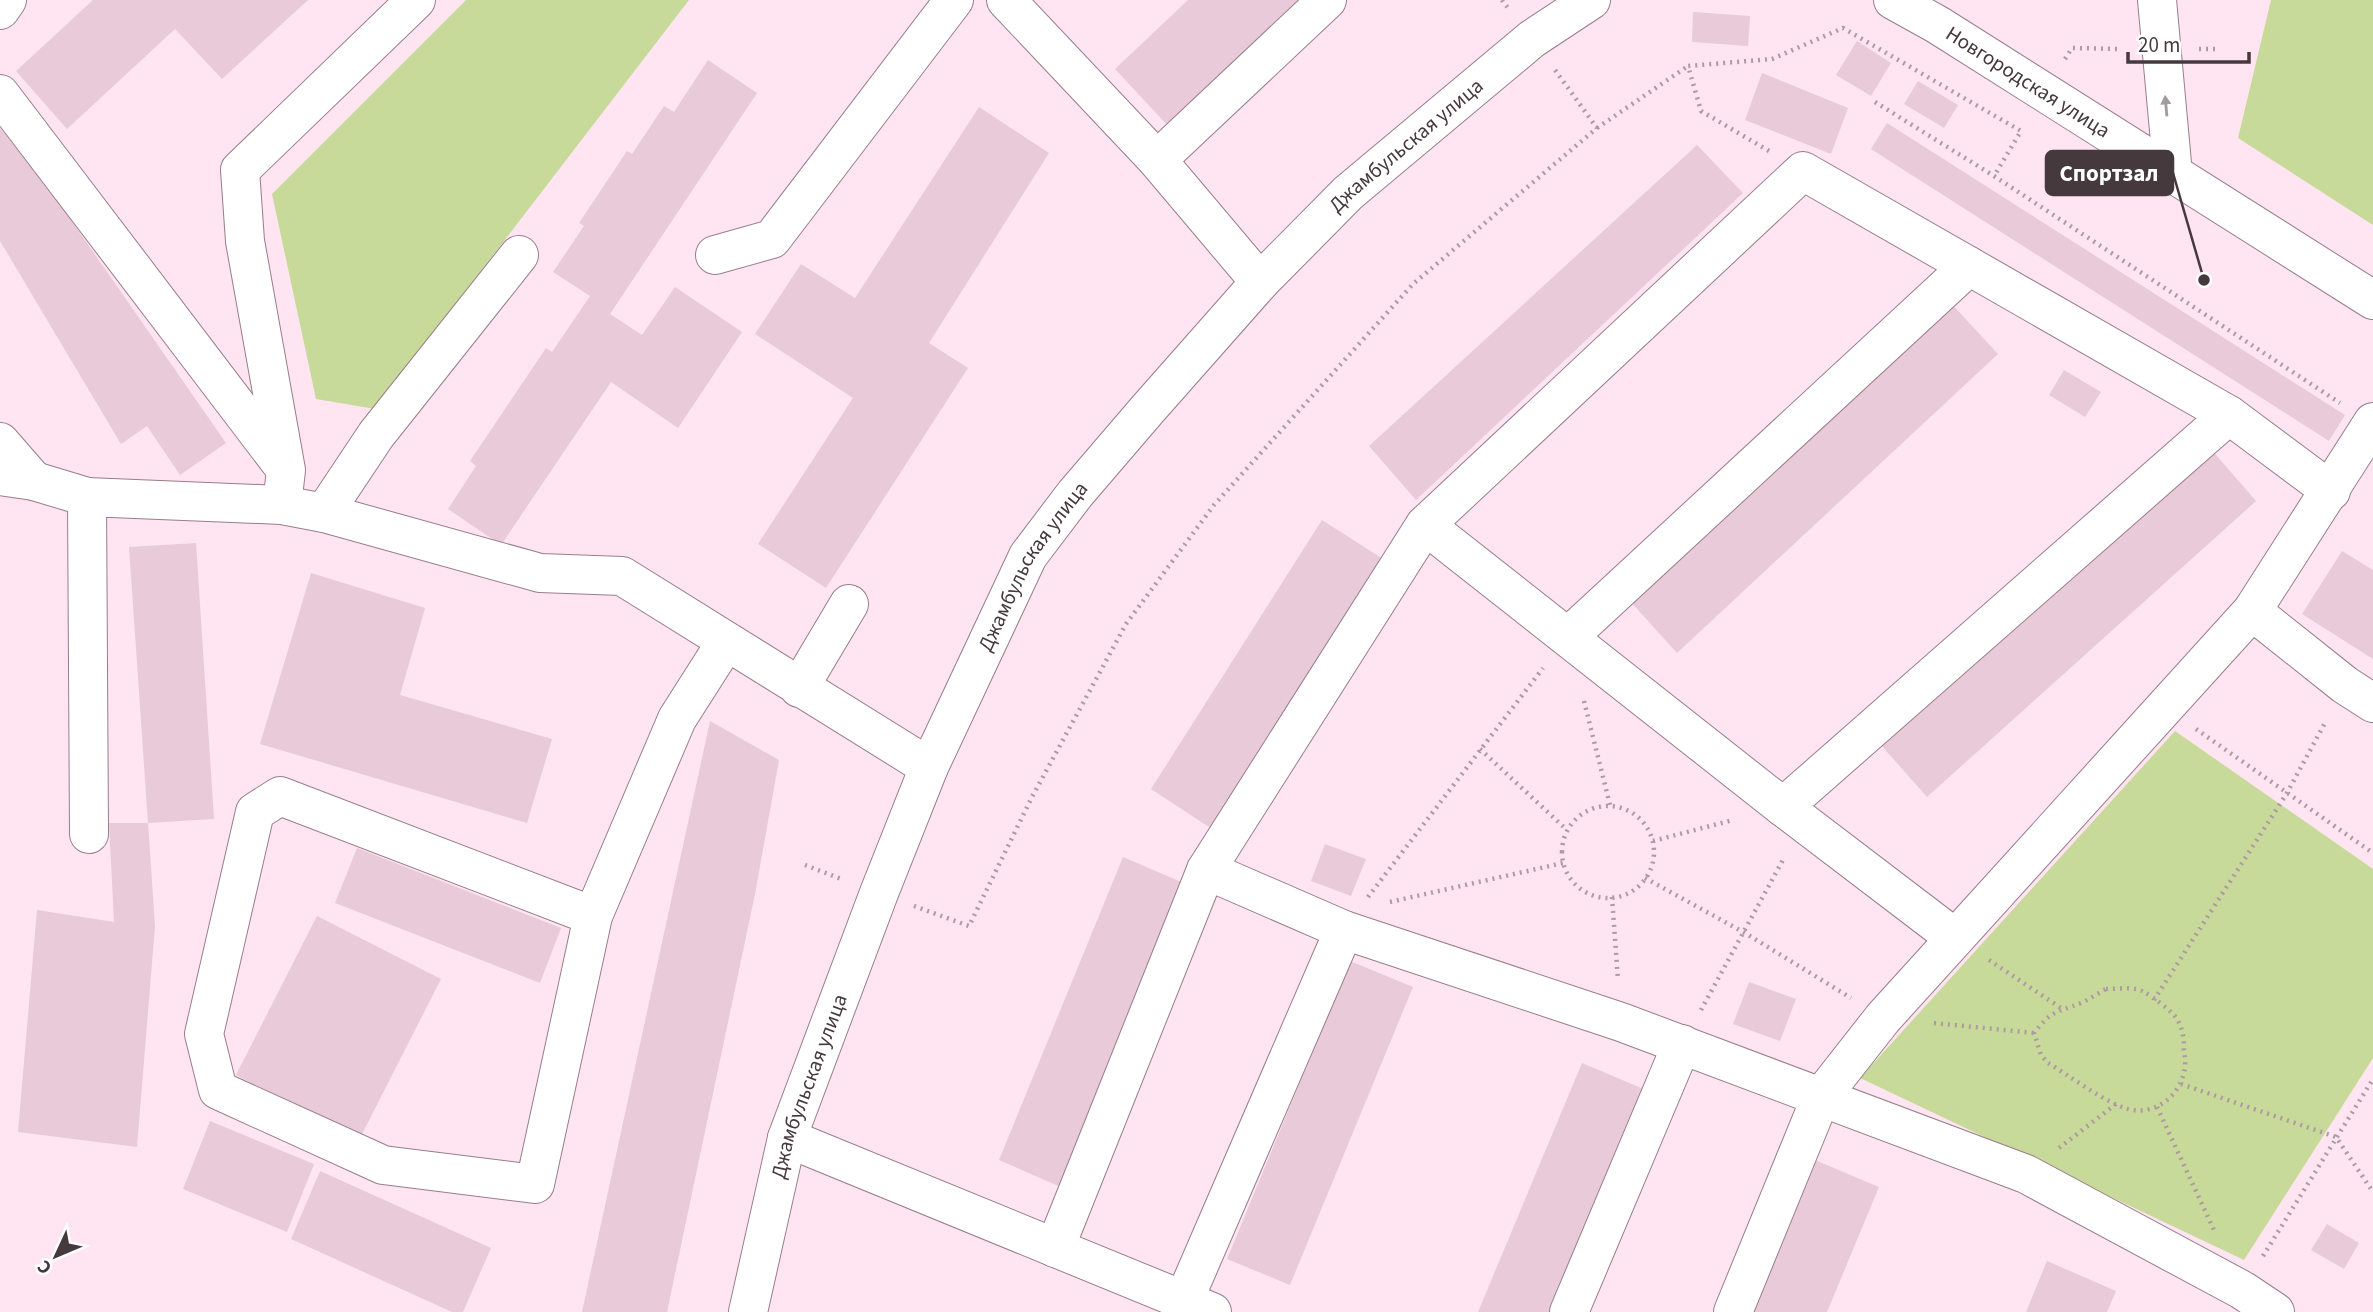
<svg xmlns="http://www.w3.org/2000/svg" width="2373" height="1312" font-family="'Source Sans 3',sans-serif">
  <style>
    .green { fill: #c8da99 }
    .building { fill: #e9cad8 }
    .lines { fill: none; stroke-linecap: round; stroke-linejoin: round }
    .minor-casing { stroke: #997d8a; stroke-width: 40 }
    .path { stroke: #ae9aa3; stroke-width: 4.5; stroke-dasharray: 2 5; stroke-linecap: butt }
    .minor { stroke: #fff; stroke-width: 38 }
    .oneway { fill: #a29c9e }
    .labels { text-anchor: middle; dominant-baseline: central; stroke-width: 5; stroke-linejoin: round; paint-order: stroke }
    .street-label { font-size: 21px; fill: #45393e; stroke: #fff }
    .leader { fill: none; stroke: #45393e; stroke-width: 2.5 }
    .callout-dot { fill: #45393e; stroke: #fff; stroke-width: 2.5 }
    .callout { fill: #45393e; stroke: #45393e; stroke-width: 2.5 }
    .callout-label { font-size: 23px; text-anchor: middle; font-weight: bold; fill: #fff }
  </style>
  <rect width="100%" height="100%" fill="#fee5f1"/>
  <path class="green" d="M466 0H689L375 409 316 399 272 194Z
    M2271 0H2373V225L2238 138Z
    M2175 731 2373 869V1058L2244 1260 1860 1078Z"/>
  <path class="building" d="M93 0H308L222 79 175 29 67 129 16 71Z
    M1188 0H1305L1170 128 1115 69Z
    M1693 12 1750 16 1748 46 1692 42Z
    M1857 41 1891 63 1871 96 1836 75Z
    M708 60 757 93 610 314 642 335 675 287 742 332 678 428 611 382 501 545 448 509 476 466 470 461 546 348 552 352 590 296 553 272 584 226 579 223 627 151 632 154 664 106 674 112Z
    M1762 73 1848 108 1831 154 1745 120Z
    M1918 81 1958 105 1944 128 1904 104Z
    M979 107 1049 153 929 343 968 368 826 588 758 544 853 398 755 334 801 264 855 298Z
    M1887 123 2345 415 2329 441 1871 149Z
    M0 128 25 154 226 443 180 475 147 426 121 444 0 241Z
    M1697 145 1743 193 1416 500 1369 446Z
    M1949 301 1998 354 1677 653 1629 600Z
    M2064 370 2101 392 2085 417 2049 395Z
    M2210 448 2256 501 1927 797 1880 744Z
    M1322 520 1383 559 1212 829 1151 789Z
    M196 543 214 819 148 823 129 547Z
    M2342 551 2373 570V659L2302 614Z
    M311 573 425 608 400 695 552 739 527 823 260 744Z
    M710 721 779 760 755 894 667 1312H582Z
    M109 823H148L155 926 137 1147 18 1132 37 910 114 922Z
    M1325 844 1366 859 1351 896 1311 881Z
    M357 848 561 928 540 983 335 903Z
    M1123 857 1186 884 1063 1188 999 1160Z
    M317 916 441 979 360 1138 236 1075Z
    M1350 961 1413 987 1290 1285 1227 1259Z
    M1749 982 1796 999 1780 1041 1733 1024Z
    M1582 1063 1646 1090 1553 1312H1478Z
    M210 1121 314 1164 287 1232 183 1189Z
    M1815 1160 1879 1187 1827 1312H1752Z
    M320 1171 491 1248 463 1312H452L291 1239Z
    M2327 1224 2359 1243 2344 1269 2311 1250Z
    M2047 1261 2116 1291 2107 1312H2026Z"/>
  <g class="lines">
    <defs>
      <g id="minor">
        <path d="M416 0 240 170 245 241 286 470 282 505 324 513 540 573 622 576 929 767"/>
        <path d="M1006 0 1157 160 1260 282"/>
        <path id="s1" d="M1893 0 1938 25 2373 300"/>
        <path d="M2157 0 2173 174"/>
        <path d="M0 10 7 0"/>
        <path d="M0 94 283 466"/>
        <path d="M1157 160 1327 0"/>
        <path d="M715 255 772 239 954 0"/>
        <path d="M0 442 34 481"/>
        <path d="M0 476 34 481 87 497"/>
        <path d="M324 513 376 435 519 255"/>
        <path d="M1425 525 1783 807 1955 938"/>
        <path d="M2252 611 2345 685 2373 703"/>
        <path d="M1568 637 1969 266"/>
        <path d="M799 688 849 604"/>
        <path d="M1783 807 2229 415"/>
        <path d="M89 834 87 497 282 505"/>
        <path d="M1206 870 1344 930 1621 1022 2026 1174 2242 1290 2275 1312"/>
        <path d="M593 916 280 796 255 812 204 1034 218 1090 383 1165 535 1184 593 916 677 719 726 642"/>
        <path d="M787 1138 1212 1312"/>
        <path d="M1055 1248 1206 870 1425 525 1803 171 2229 415 2331 491"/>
        <path d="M1184 1300 1344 930"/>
        <path id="s2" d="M748 1312 787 1138 879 893 929 767 1028 556 1075 494 1147 410 1260 282 1348 193 1532 39 1591 0"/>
        <path d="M1569 1312 1682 1044"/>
        <path d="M1733 1312 1821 1097 1883 1018 2252 611 2373 422"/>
      </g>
    </defs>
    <use href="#minor" class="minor-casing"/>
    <path class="path" d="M1502 0 1508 8
      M2199 49H2219
      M2065 59 2072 48 2121 49
      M1875 102 1994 176 2340 403
      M1597 128 1688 66
      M1769 151 1701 111 1688 66 1772 59 1843 28 2021 131 1994 176
      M1584 701 1610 805
      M2196 729 2373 853
      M1480 749 1567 830
      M1562 852a46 46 0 1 1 92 0a46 46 0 1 1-92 0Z
      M1653 841 1733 820
      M805 865 844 880
      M1645 878 1745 933 1851 998
      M1368 897 1543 668
      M1612 897 1618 980
      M1390 902 1563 863
      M914 906 969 926 1032 797 1126 624 1214 505 1413 284 1597 128 1555 70
      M1989 960 2061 1008
      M2106 989C2118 989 2134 986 2144 992 2153 997 2171 1010 2177 1019 2183 1029 2184 1039 2184 1050 2185 1057 2186 1065 2184 1072 2179 1097 2154 1116 2128 1109 2104 1102 2070 1076 2048 1063L2041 1055 2034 1033C2052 1010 2056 1013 2081 1003 2090 999 2098 993 2106 989Z
      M2154 1000 2287 793 2326 721
      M1701 1010 1784 858
      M1934 1023 2034 1033
      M2181 1084 2336 1137 2373 1192
      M2157 1107 2214 1230
      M2059 1148 2116 1104
      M2263 1256 2373 1079"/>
    <use href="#minor" class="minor"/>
  </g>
  <defs><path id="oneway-solid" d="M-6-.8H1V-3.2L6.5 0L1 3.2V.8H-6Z" transform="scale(1.75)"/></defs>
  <use class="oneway" href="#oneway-solid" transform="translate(2166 106) rotate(-95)"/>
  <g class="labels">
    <g class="street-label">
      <text stroke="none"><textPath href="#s1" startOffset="158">Новгородская улица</textPath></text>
      <text stroke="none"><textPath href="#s2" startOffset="1368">Джамбульская улица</textPath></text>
      <text stroke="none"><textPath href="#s2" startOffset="802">Джамбульская улица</textPath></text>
      <text stroke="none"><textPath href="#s2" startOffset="234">Джамбульская улица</textPath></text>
    </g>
  </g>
  <path class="leader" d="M2204 280L2173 173"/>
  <circle class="callout-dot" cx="2204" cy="280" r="7"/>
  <rect class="callout" x="2046" y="151" width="127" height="44" rx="7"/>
  <g class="callout-label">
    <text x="2109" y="181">Спортзал</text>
  </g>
  <g transform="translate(56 1256) rotate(226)" stroke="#ffffff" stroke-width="5" paint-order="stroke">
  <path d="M0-5L12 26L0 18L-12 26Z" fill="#45393e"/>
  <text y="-10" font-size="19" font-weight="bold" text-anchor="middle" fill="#45393e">С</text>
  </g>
  <path d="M2128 52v10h121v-10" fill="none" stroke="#45393e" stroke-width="3.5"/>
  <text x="2138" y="52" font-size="21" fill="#45393e" stroke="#ffffff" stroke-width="5" paint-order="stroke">20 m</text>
</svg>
